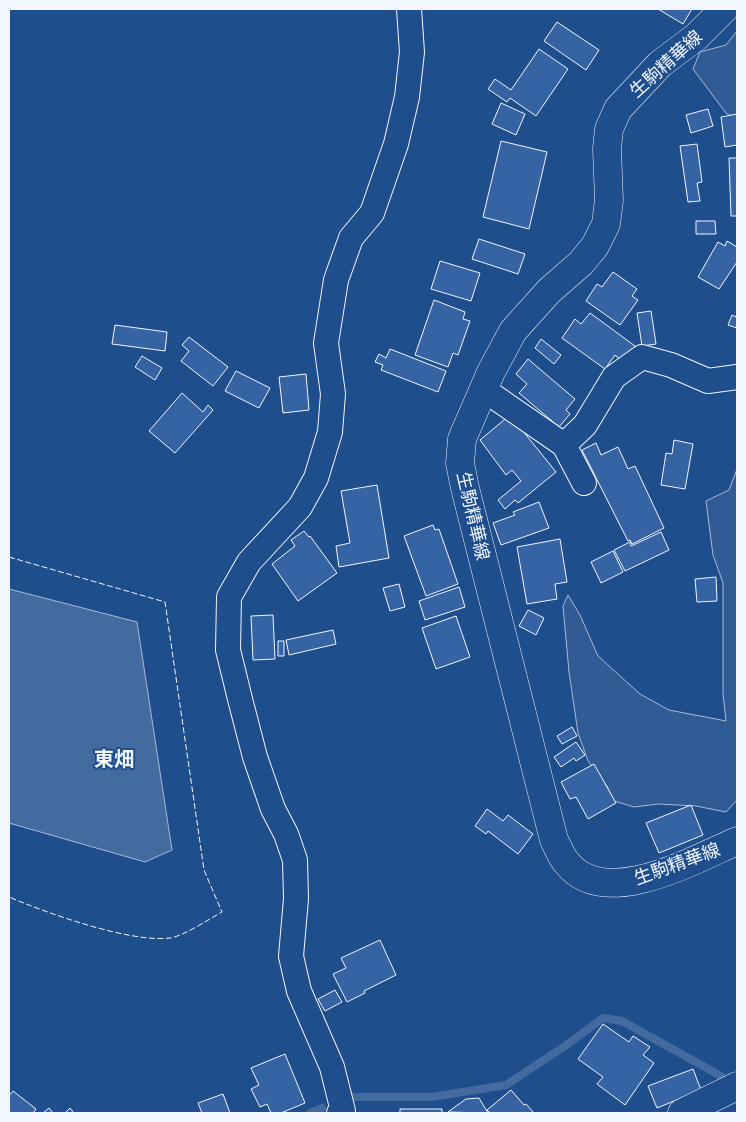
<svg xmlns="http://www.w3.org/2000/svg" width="746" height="1122" font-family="Jost,'Noto Sans JP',sans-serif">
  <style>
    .built { fill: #305b95; stroke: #a8bbd7 }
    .water { fill: #446ba0; stroke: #a8bbd7 }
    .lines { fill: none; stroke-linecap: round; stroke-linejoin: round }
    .stream { stroke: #446ba0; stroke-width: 8 }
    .building { fill: #3563a3; stroke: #f2f6ff }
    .street-casing { stroke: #f2f6ff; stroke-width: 26 }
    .primary-casing { stroke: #f2f6ff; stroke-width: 29 }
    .street { stroke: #1f4e8c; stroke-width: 24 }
    .primary { stroke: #1f4e8c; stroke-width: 28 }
    .fence { stroke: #f2f6ff; stroke-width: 1; stroke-dasharray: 6 2.5; stroke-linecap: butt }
    .labels { text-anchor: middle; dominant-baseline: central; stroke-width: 4; stroke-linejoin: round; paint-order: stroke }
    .street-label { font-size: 18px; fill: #f2f6ff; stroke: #1f4e8c }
    .quarter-label { font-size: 20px; font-weight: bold; fill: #f2f6ff; stroke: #1f4e8c }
  </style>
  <rect width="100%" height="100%" fill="#1f4e8c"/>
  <path class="built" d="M737 31V120L726 113 693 69 700 52 726 45Z
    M737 469V800L726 812 696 806 658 804 634 807 614 801 607 786 588 761 578 733 569 672 563 606 568 595 580 615 598 656 640 694 669 710 726 721 723 694V583L713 555 706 501 729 490Z"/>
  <path class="water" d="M9 589 137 622 172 850 145 862 9 823Z"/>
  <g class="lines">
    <path class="stream" d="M348 1097H432L506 1085 565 1046 603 1018 622 1021 721 1076
      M310 1113 322 1108"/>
  </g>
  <path class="building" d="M658 9H692L683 24Z
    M557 22 599 50 586 70 544 41Z
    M539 49 568 69 536 116 510 98 507 102 488 89 495 79 511 90Z
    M501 103 525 114 516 135 492 124Z
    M708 109 713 126 691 133 686 115Z
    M737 114V145L725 147 721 117Z
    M501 141 547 152 529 229 483 217Z
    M697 144 702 182 697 183 700 201 688 202 680 146Z
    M729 158H737V216H731Z
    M696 221H715L716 234H696Z
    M479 239 525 254 518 274 472 259Z
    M727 241 737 247V262L719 289 698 277 718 242 725 246Z
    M440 261 480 273 471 301 431 289Z
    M613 272 637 289 632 296 638 300 620 325 586 301 597 284 602 287Z
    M434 300 465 312 463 319 470 321 458 355 453 353 448 367 415 355Z
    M651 311 656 344 642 346 637 313Z
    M590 313 635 346 623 362 615 355 605 369 562 338 575 319 581 324Z
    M737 313V328L728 325 732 315 736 317Z
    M115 325 167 332 165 351 112 344Z
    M189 337 228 367 213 386 181 361 189 351 182 345Z
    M541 339 561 355 554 364 535 348Z
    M390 349 446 371 438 392 381 370 383 365 375 362 379 354 386 358Z
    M142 356 162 368 155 380 135 367Z
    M528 359 575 399 566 410 570 414 559 427 519 393 527 384 516 374Z
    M236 371 270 388 259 408 225 391Z
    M306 374 309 410 283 413 279 377Z
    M182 393 203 412 208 405 213 410 175 453 149 431Z
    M510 415 556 472 518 503 515 500 505 509 498 500 521 481 512 470 506 475 480 440Z
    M674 440 693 444 685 489 661 485 666 453 672 454Z
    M596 443 601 455 618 447 628 469 635 466 664 528 632 544 630 540 628 541 582 450Z
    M377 485 389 558 339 567 336 546 350 543 341 491Z
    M539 502 549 528 501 545 493 523 515 515 513 512Z
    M433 525 435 530 439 529 458 584 426 596 404 536Z
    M304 531 309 537 310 536 337 573 298 601 272 564 295 546 291 540Z
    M661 532 669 550 625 571 614 550 630 542 631 546Z
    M560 539 567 582 555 584 557 599 527 604 517 547Z
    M613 551 623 572 601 583 591 562Z
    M716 577 717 601 697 602 695 579Z
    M399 584 405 607 390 611 383 588Z
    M459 587 465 607 425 620 419 601Z
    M528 610 544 618 536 635 519 626Z
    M273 615 275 659 253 660 251 616Z
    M456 616 470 657 436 669 422 628Z
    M333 630 336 644 289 655 286 640Z
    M278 641H284V656H278Z
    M572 727 577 736 562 744 557 736Z
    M576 742 585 755 576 761 574 758 561 767 554 757Z
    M594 764 616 803 588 819 576 797 570 799 561 782Z
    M691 805 703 835 659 853 646 823Z
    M487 809 503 821 508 815 533 834 518 854 488 831 486 834 475 826Z
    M380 940 396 975 364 991 365 993 347 1002 333 974 346 968 341 958Z
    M335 990 342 1002 325 1011 318 999Z
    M603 1024 629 1042 633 1036 650 1047 643 1055 654 1063 625 1105 597 1084 603 1077 578 1059Z
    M285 1054 305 1103 281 1113H271L267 1104 260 1107 251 1089 259 1085 251 1068Z
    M693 1069 701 1090 657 1108 648 1086Z
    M511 1090 524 1105 526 1104 534 1113H490L487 1110Z
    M13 1091 36 1109 33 1113H9V1096Z
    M223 1094 230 1113H202L198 1103Z
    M479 1098 488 1113 448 1112 466 1099Z
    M49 1108 53 1113H43Z
    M70 1108 74 1113H65Z
    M400 1109H442V1113H400Z"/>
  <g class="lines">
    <defs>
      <path id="street" d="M483 389 564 445 584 483
        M564 445 585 425 614 377 642 357 671 365 708 381 737 377
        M339 1113 343 1111 332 1067 299 991 291 956 296 899 295 860 286 834 273 809 255 757 241 703 228 650 229 597 249 562 300 507 316 478 330 432 333 394 326 343 336 280 351 238 372 213 396 144 407 97 412 52 409 9"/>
      <path id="primary" d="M724 9 696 37 660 64 618 109 609 129 607 149 609 200 606 224 595 246 581 263 549 291 513 331 491 372 462 439 460 463 465 488 554 840C558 847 561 857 567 863 605 911 695 859 737 841
        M682 1113 737 1086"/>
    </defs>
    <use href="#street" class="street-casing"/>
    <use href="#primary" class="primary-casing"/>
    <use href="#street" class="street"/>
    <use href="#primary" class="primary"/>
    <path class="fence" d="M9 557 165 602 204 870 222 912C209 919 184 936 170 938 130 943 47 913 9 897"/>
  </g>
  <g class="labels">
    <g class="street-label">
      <text transform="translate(666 64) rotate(-42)">生駒精華線</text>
      <text transform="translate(473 516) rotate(77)">生駒精華線</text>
      <text transform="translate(677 864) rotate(-20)">生駒精華線</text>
    </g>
    <g class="quarter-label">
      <text x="114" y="759">東畑</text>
    </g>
  </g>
  <rect width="746" height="1122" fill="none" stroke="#f2f6ff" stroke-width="20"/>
</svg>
